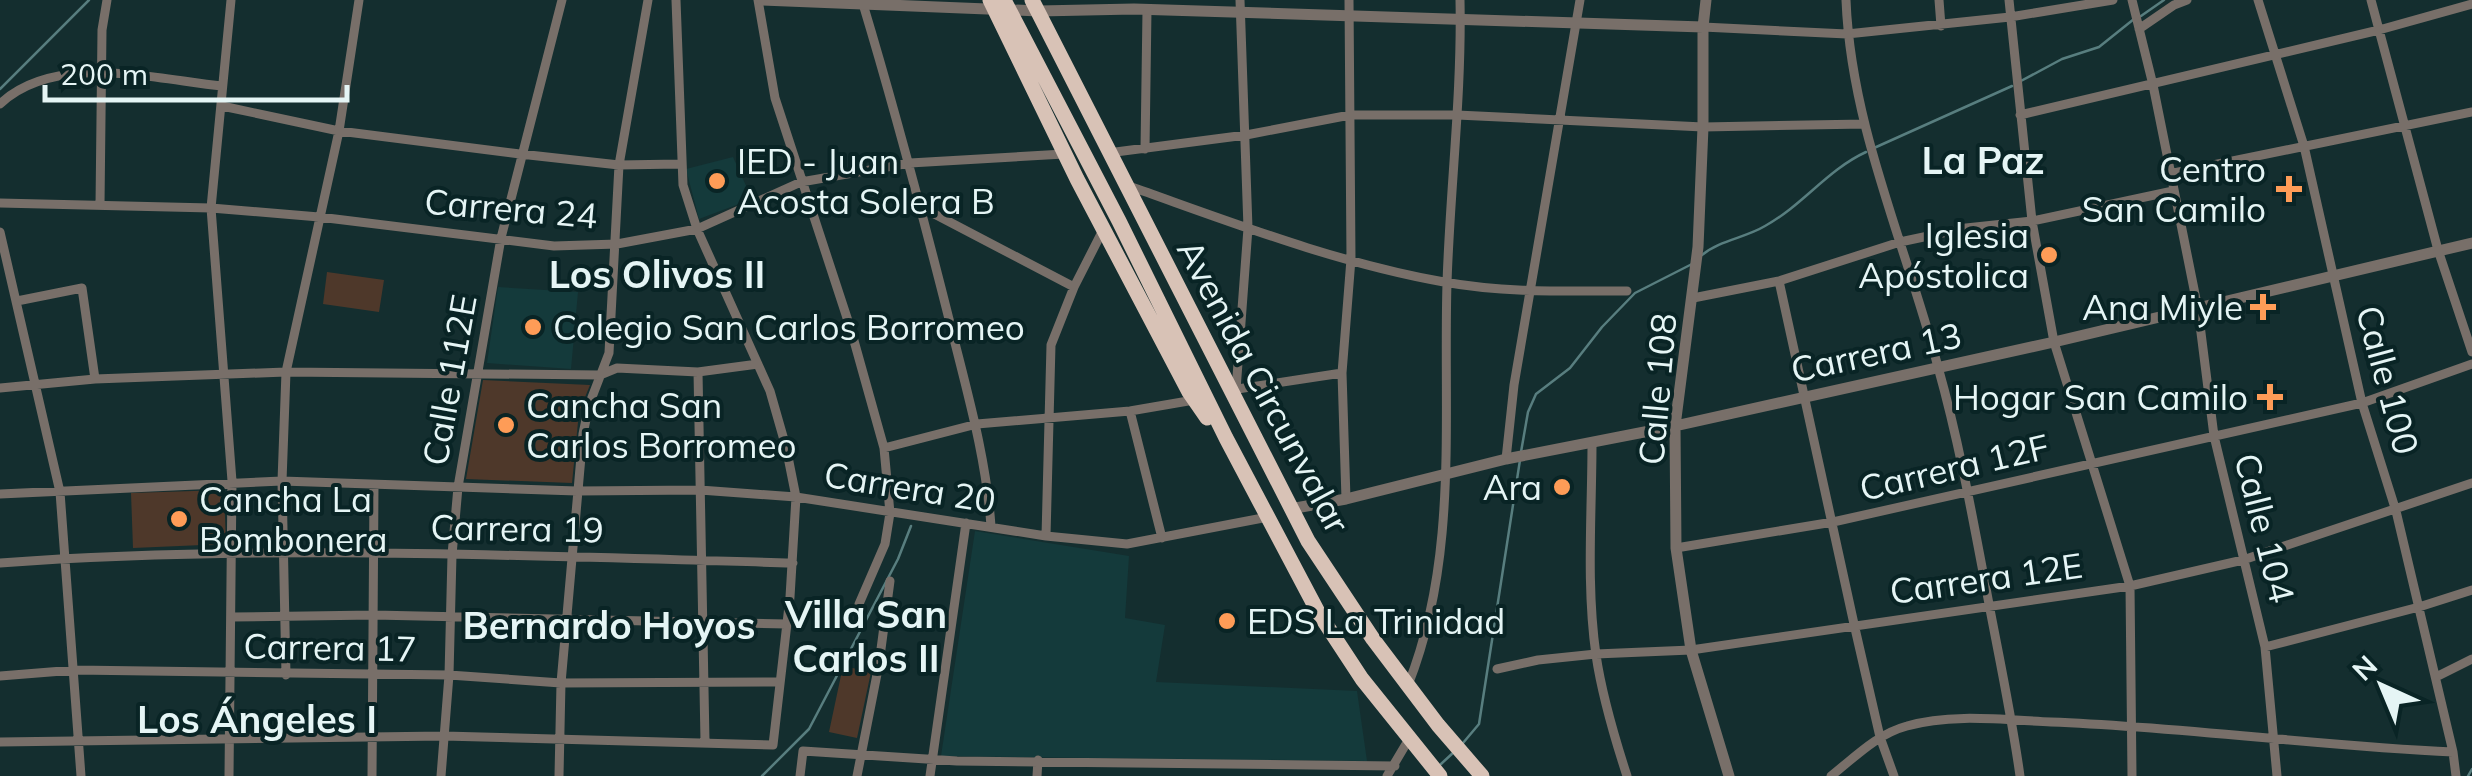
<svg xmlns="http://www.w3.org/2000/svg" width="2472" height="776" font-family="Mulish,sans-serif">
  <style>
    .built { fill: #143a3b }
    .green { fill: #4e382a }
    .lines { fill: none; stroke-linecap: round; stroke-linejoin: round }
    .stream { stroke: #587e7f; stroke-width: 2.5 }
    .minor { stroke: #786f69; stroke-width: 9 }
    .tertiary { stroke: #786f69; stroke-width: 11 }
    .trunk { stroke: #d8c2b6; stroke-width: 15 }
    .poi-dot { fill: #fe9c57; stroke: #092425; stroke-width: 4 }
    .labels { text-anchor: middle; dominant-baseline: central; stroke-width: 8; stroke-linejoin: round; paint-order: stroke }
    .poi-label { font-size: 35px; fill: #e5f5f5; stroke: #092425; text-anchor: start }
    .street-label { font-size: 35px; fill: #e5f5f5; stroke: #092425 }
    .neighbourhood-label { font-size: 38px; font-weight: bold; fill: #e5f5f5; stroke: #092425 }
  </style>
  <rect width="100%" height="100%" fill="#142e2f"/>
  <path class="built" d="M733 157 752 199 699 219 686 169Z
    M498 287 578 292 571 369 487 363Z
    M975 531 1129 556 1125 618 1165 625 1156 682 1357 691 1367 761 941 756Z"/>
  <path class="green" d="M327 272 384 280 379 312 323 304Z
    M483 380 590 385 579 412 572 483 466 479Z
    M224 490 226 544 133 548 131 493Z
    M843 666 871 672 857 738 829 732Z"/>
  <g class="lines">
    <path class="stream" d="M2141 16 2164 0
      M2019 82 2062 59 2099 47 2134 19
      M0 89 89 0
      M1874 148 2012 86
      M1702 255C1720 240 1745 238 1765 226 1803 205 1827 170 1866 152
      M1521 452 1528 412 1536 394 1570 368 1602 327 1635 293 1692 264
      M1463 743 1479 724 1520 460
      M1441 764 1454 752
      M762 776 809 729 898 559 911 526
      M2468 776 2472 769"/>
    <path class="minor" d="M758 0 775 98 851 330 884 448 890 513 885 544 859 604
      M1846 0C1851 127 1906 245 1938 367 1960 445 1974 525 1989 604 2000 662 2012 718 2020 776
      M1939 0 1941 26
      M2009 0 2032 221 2054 342 2130 586 2132 776
      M2132 0 2153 85 2198 309 2214 436 2265 647 2277 776
      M2258 0 2304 146 2362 403 2396 511 2453 752 2456 776
      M2371 0 2438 250 2472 352
      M863 4C895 110 923 216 950 323 967 392 986 456 991 526
      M1703 27 1847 34 2010 17 2113 0
      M2139 29 2174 5 2187 0
      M0 104C55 52 154 79 222 86
      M222 106 339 131 520 154 619 165 679 164
      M2020 115 2379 30 2472 4
      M1145 149 1147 10
      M1108 153 1246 135 1350 115H1457L1703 127 1865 124
      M2169 174 2472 112
      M1129 186C1231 222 1336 263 1444 282 1504 293 1566 291 1627 291
      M0 203 211 208 319 217 554 246 617 244 697 229 801 182 910 163 1064 154
      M100 205 102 30 107 0
      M921 207 1074 287
      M0 232 60 492 81 776
      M1779 281 1854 624 1880 737 1894 776
      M1693 298 1779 281 1900 242 1966 228 2032 221 2173 191
      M17 301 82 288 95 379
      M698 372 705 741
      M0 388 95 379 286 372 600 375 617 368 698 372 758 364
      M1231 390 1342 373
      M1236 390 1248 228 1240 0
      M1130 411 1162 538
      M1592 443C1592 513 1586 585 1596 655 1602 696 1614 736 1627 776
      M884 448 977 424 1130 411 1194 400
      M1506 459 1514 385 1580 0
      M0 494 282 481 577 491 700 490 796 497 1046 536 1127 544 1268 517
      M1346 499 1342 373 1351 259 1349 0
      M1046 536 1051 345 1074 287 1103 230
      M1676 548 1833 522 2362 403 2472 364
      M0 563C264 544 528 556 793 563
      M232 617 374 615 786 624
      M2265 647 2419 607 2472 590
      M1497 669 1538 660 1596 654 1691 650 2130 586 2243 560 2472 483
      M286 675 282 481 286 372 339 131 359 0
      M0 676 75 670 449 675 561 683 780 682
      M2436 677 2472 659
      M1408 685C1459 557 1443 417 1447 283 1450 189 1462 94 1460 0
      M0 742 444 736 773 745 790 597 796 497 786 447 770 391 697 229 683 185 676 0
      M229 776 232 481 211 208 231 0
      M372 776 374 486
      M441 776 449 675 452 555 458 487 501 238 562 0
      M559 776 561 683 583 434 589 405 609 353 619 165 648 0
      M800 776 803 751 957 761 1395 766
      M857 776 879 664 890 581
      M930 776 966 523
      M1037 776 1038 760
      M1387 776 1409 739
      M1831 776C1855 757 1877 734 1907 726 1951 713 2005 720 2051 722 2185 727 2319 746 2453 752"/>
    <path class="tertiary" d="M762 0 1039 11 1134 9 1703 27
      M1706 0 1703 27V127L1698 247 1675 426 1676 548 1691 650 1729 776
      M1290 509 1346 499 1506 459 1675 426 2054 342 2472 243"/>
    <path class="trunk" d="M990 0 1077 179 1189 392 1207 418
      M1004 0 1119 221 1226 438 1318 612 1362 679 1440 776
      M1032 0 1308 541 1373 639 1438 725 1482 776"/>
  </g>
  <g class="poi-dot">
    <circle cx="717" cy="181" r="10"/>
    <path d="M2284 174h10v10h10v10h-10v10h-10v-10h-10v-10h10z"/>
    <circle cx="2049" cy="255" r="10"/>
    <path d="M2258 292h10v10h10v10h-10v10h-10v-10h-10v-10h10z"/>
    <circle cx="533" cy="327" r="10"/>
    <path d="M2265 382h10v10h10v10h-10v10h-10v-10h-10v-10h10z"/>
    <circle cx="506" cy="425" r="10"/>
    <circle cx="1562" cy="487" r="10"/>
    <circle cx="179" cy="519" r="10"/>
    <circle cx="1227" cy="621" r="10"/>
  </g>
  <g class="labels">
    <g class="poi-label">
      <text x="737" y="161">IED - Juan<tspan x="737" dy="40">Acosta Solera B</tspan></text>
      <text x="2266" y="169" text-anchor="end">Centro<tspan x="2266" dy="40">San Camilo</tspan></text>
      <text x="2029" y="235" text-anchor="end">Iglesia<tspan x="2029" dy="40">Apóstolica</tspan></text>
      <text x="2243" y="307" text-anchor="end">Ana Miyle</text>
      <text x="553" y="327">Colegio San Carlos Borromeo</text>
      <text x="2248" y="397" text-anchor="end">Hogar San Camilo</text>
      <text x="526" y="405">Cancha San<tspan x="526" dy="40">Carlos Borromeo</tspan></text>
      <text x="1542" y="487" text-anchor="end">Ara</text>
      <text x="199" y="499">Cancha La<tspan x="199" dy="40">Bombonera</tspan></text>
      <text x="1247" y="621">EDS La Trinidad</text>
    </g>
    <g class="street-label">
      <text transform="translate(511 208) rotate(5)">Carrera 24</text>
      <text transform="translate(1876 352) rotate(-12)">Carrera 13</text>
      <text transform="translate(449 380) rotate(-80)">Calle 112E</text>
      <text transform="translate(2388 380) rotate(75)">Calle 100</text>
      <text transform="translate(1264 386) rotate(62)">Avenida Circunvalar</text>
      <text transform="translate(1657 389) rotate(-85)">Calle 108</text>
      <text transform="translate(1954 467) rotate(-13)">Carrera 12F</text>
      <text transform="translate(910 487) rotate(9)">Carrera 20</text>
      <text transform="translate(517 528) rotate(1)">Carrera 19</text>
      <text transform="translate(2265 528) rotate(76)">Calle 104</text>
      <text transform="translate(1986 578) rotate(-8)">Carrera 12E</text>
      <text transform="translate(330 647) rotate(1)">Carrera 17</text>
    </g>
    <g class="neighbourhood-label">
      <text x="1983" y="160">La Paz</text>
      <text x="657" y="274">Los Olivos II</text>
      <text x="866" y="614">Villa San<tspan x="866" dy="44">Carlos II</tspan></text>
      <text x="609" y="625">Bernardo Hoyos</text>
      <text x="257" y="719">Los Ángeles I</text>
    </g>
  </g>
  <g transform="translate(2382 686) rotate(316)" stroke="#092425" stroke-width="8" paint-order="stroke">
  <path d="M0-8L18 38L0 25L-18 38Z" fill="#e5f5f5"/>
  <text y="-15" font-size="28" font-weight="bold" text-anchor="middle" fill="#e5f5f5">N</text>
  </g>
  <path d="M45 85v15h302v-15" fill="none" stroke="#e5f5f5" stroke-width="5"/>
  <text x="60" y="85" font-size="30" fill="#e5f5f5" stroke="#092425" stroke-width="8" paint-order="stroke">200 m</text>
</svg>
